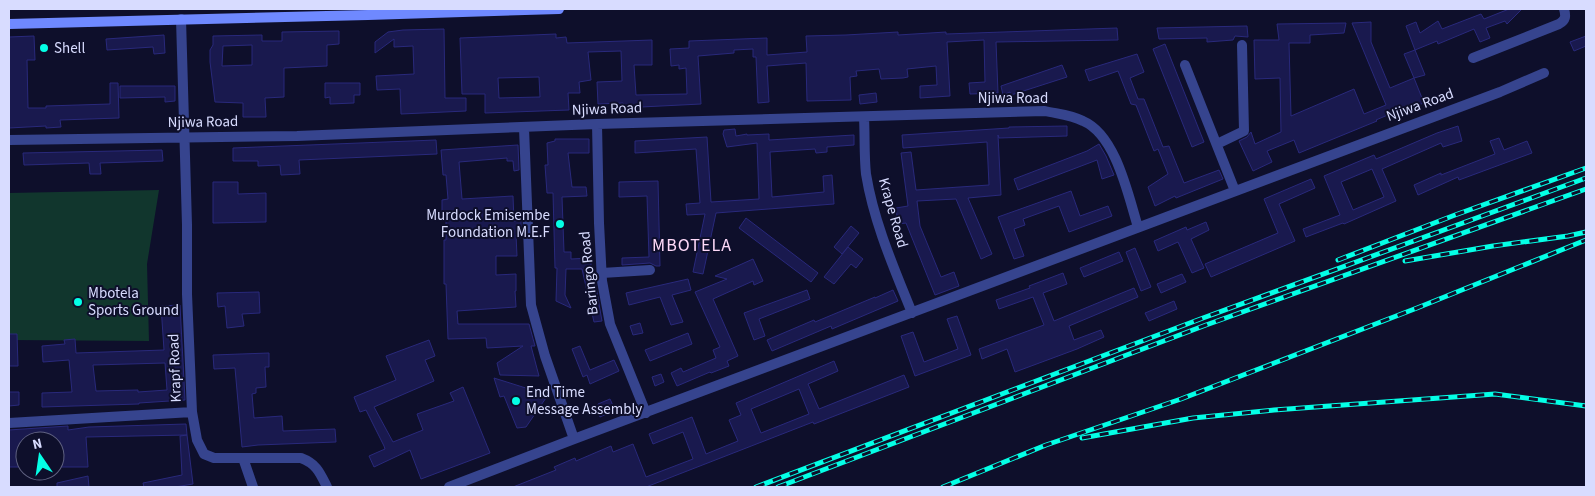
<svg xmlns="http://www.w3.org/2000/svg" width="1595" height="496" font-family="'Source Sans 3',sans-serif">
  <style>
    .green { fill: #11362d }
    .building { fill: #19194e; stroke: #29297b; fill-rule: evenodd }
    .lines { fill: none; stroke-linecap: round; stroke-linejoin: round }
    .minor { stroke: #36448e; stroke-width: 10 }
    .secondary { stroke: #6f89ff; stroke-width: 10 }
    .rail-casing { stroke: #04ffe6; stroke-width: 5 }
    .rail { stroke: #0e0f2b; stroke-width: 3; stroke-dasharray: 9; stroke-linecap: butt }
    .poi-dot { fill: #04ffe6; stroke: #0e0f2b; stroke-width: 2 }
    .labels { text-anchor: middle; dominant-baseline: central; stroke-width: 4; stroke-linejoin: round; paint-order: stroke }
    .poi-label { font-size: 15px; fill: #d8dcff; stroke: #0e0f2b; text-anchor: start }
    .street-label { font-size: 15px; fill: #d8dcff; stroke: #0e0f2b }
    .quarter-label { font-size: 18px; letter-spacing: 1px; fill: #ffdaf9; stroke: #0e0f2b }
  </style>
  <rect width="100%" height="100%" fill="#0e0f2b"/>
  <path class="green" d="M159 190 147 264 149 341 9 340V193Z"/>
  <path class="building" d="M1509 9H1522L1507 24 1505 21 1486 28 1490 38 1480 42 1474 29 1438 44 1437 41 1415 50 1406 26 1416 22 1420 33 1438 21 1442 29 1481 14 1484 19Z
    M1371 22V42L1390 88 1414 78 1424 103 1412 107 1411 105 1376 120 1377 121 1299 153 1294 140 1267 151 1272 162 1253 171 1239 141 1247 137 1251 132 1255 144 1281 132 1280 78 1255 79 1254 40H1279L1277 24 1346 23 1344 33 1310 35V43H1289L1291 116 1354 89 1364 114 1386 105 1352 23Z
    M1247 26 1248 37 1235 36 1233 40 1207 42V38L1159 39 1157 28Z
    M1117 28 1118 40 996 42 998 93 970 94 969 83 985 82 984 40 947 42 950 96 920 98V86L937 85 936 66 907 69 908 77 903 78 881 79 879 69 856 71 857 76 850 77 851 100 807 101 806 63 767 66 769 102 758 103 756 57H753V49L734 50V53L698 56 701 104 641 107V105L624 106 623 103 598 104 597 82 622 81 621 51 588 52 591 80 579 82 580 93H568L569 110 485 113V94H462L460 38 556 34V38L566 37 567 43 652 40V65H634L636 95 687 94 686 68 679 69V65L671 66 670 49 689 48V41L767 38V55L807 52 806 36 846 35 898 32V35L946 32V34ZM539 77 540 97 499 98 498 78Z
    M444 29 445 98H466V111L401 114 400 89 377 90 376 76 414 74 413 46 394 47V39L375 53V42L388 32 403 30Z
    M339 31V44L327 45V66L284 68V97L265 98 266 117H243V103L215 102 210 62V50L213 45V36L262 35V41H282V32ZM252 45V65L222 66 223 46Z
    M164 35 165 53 154 54 153 47 107 50 106 39Z
    M34 36 35 60H27L28 108H46V106L110 104V83H118L119 118 60 120 61 127 46 128V126L9 128V37Z
    M1586 36V46L1574 51 1570 42Z
    M1165 44 1204 142 1192 147 1153 49Z
    M1415 50 1425 75 1414 78 1404 54Z
    M1137 54 1144 72 1130 78 1138 99H1144L1163 147 1169 146 1184 183 1219 170 1223 179 1176 198 1175 196 1155 206 1148 187 1168 174 1158 149 1154 151 1136 105 1131 104 1118 71 1089 81 1085 70Z
    M1062 65 1067 77 1011 95 1010 92 1003 95 1001 86Z
    M325 83H360V95H354V103L330 104V97L325 98Z
    M120 86H175V101L165 102V97L120 98Z
    M876 93 877 102 860 104 859 95Z
    M1067 126V136L999 138 998 135 1001 195 968 198 992 254 981 259 956 199 917 201 920 226 941 277 954 272 959 286 935 295 906 223 898 224 896 208 908 206 901 153 911 152 916 190 989 185 987 142 903 148 902 135 1009 128V127Z
    M1458 126 1462 141 1443 147 1441 143 1382 169 1396 201 1344 224 1343 223 1306 237 1303 229 1340 215 1324 176 1374 155 1376 159 1437 133ZM1372 169 1384 197 1353 210 1341 182Z
    M735 129 736 136 747 134V135L769 134V140L854 135V145L827 147V152L816 153 815 149 770 152 772 197 824 192 823 176 832 175 834 204 716 213 703 274 693 272 705 214 687 215 686 204 700 203 696 149 635 153V141L707 137 711 202 759 199 757 143 727 147 723 134 724 130Z
    M1499 138 1504 150 1527 141 1532 153 1459 180 1458 177 1418 195 1414 185 1441 173V175L1495 154 1490 141Z
    M555 139H589V153H568L572 187H586L587 196 562 197 564 252H571V259L591 258V281H595L602 321 594 322 582 269H566L565 295 571 308 556 301 557 268H555L553 193H547L545 165H548L547 143 555 141Z
    M436 140 437 154 299 160 300 174 281 175 280 165 258 166V161H233V148Z
    M1099 144 1106 156 1114 175 1102 179 1097 160 1018 190 1014 179 1087 151Z
    M518 145 519 170 514 171 513 161H507V158L459 162 462 199 513 196 514 221 521 220V235H516L517 256H496V275L516 274V291H515L516 307 457 311 458 324H529L535 346H531L539 376 500 375 497 363 523 346 487 348 486 338 448 339 446 284H444V240H446V213H442V200L448 199 446 175H443L441 150Z
    M162 150 163 161 100 163 101 174H90L89 163 24 165 23 153Z
    M1311 179 1315 188 1279 204 1295 241 1211 277 1205 264 1278 233 1264 199Z
    M658 181 660 266H656L650 263 622 265V258L649 257 647 196 619 197V182Z
    M213 182H238V194L266 193V222L213 223Z
    M1071 191 1080 216 1108 206 1112 216 1069 232 1059 206 1023 219 1025 225 1014 229 1024 256 1014 259 998 217Z
    M746 218 818 273 811 282 739 228Z
    M1206 222 1209 230 1191 239 1204 268 1192 273 1178 242 1158 251 1154 241 1186 227 1187 230Z
    M851 226 859 233 842 254 834 247Z
    M848 247 863 259 856 268 851 264 834 284 824 277Z
    M1135 248 1151 287 1141 291 1126 252Z
    M1119 252 1123 261 1084 277 1080 268Z
    M753 259 763 281 754 285 753 281 713 299 738 356 727 361 729 366 711 373 710 372 677 386 671 373 681 368 683 372 716 358 713 350 720 347 695 292 727 279 715 276Z
    M1063 273 1067 284 1043 293 1054 321 1134 288 1138 297 1069 326 1074 340 1101 330 1104 337 1077 349 1015 372 1007 349 982 359 979 349 1044 325 1033 297 999 309 996 300 1030 288 1029 286Z
    M1182 274 1186 282 1161 293 1157 284Z
    M688 279 691 290 672 295 683 322 671 325 660 297 629 305 626 293Z
    M807 290 810 299 759 319 765 336 754 340 744 313Z
    M893 290 898 301 832 329 831 326 772 351 767 340 814 320 815 322 875 297V298Z
    M259 292 260 313 242 314 244 326 227 328 225 306 218 307 217 293Z
    M1174 301 1177 309 1149 321 1145 313Z
    M180 305 185 400 139 403V404L42 407V393L72 392 69 360 43 362 42 346 65 344 64 340 75 339 76 353 164 350 161 306ZM165 363 167 390 138 392V390L96 391 93 365Z
    M957 316 971 355 915 376 901 336 913 332 924 362 958 349 947 319Z
    M640 323 643 333 633 335 630 326Z
    M688 333 692 344 650 361 645 350Z
    M9 334H17L18 366H9Z
    M429 340 435 356 425 360 434 381 374 407 393 442 423 430 417 414 454 401 450 393 463 387 490 453 421 479 410 450 374 467 369 456 385 449 384 446 366 410 360 412 354 397 396 380 386 356Z
    M580 346 590 370 614 360 619 371 590 384 587 375 583 377 572 349Z
    M269 353V367H265L266 387 256 388V393L252 394 254 418 282 416 283 431 335 429 336 442 258 445 242 447 235 368 214 369 213 355Z
    M834 361 838 371 808 384 819 409 904 375 909 387 814 424 813 422 646 487H513L556 470 554 467 575 458 576 461 611 446 613 452 633 444 646 477 693 459 683 432 653 444 649 434 692 417 706 454 738 441 729 420 741 415 736 403ZM799 389 809 414 761 433 751 409Z
    M661 374 664 382 655 386 652 377Z
    M494 378 548 395 526 427 517 428 504 396 500 397Z
    M9 392H19V405L9 406Z
    M610 399 615 410 600 417 597 408 599 407 598 404Z
    M186 424 187 435 86 437 88 467H55V441H25V467H9V430L68 426V430L89 427Z
    M187 435 193 484 175 487H144L143 483 182 475 180 436Z
    M88 476 89 487H57V483Z"/>
  <g class="lines">
    <path class="minor" d="M181 19 187 225V294L192 412 197 440 204 454 214 458H301C317 464 320 473 327 487
      M1473 58 1559 24C1566 20 1566 16 1564 9
      M1185 65 1235 191
      M864 117C865 136 864 156 866 174 874 223 894 268 912 313
      M597 124 599 223 602 281 610 324 646 413
      M524 128 531 305 545 356 574 439
      M9 140 297 136 597 124 1045 111C1058 114 1071 115 1083 121 1116 135 1128 195 1138 227
      M1217 144 1244 131 1242 45
      M602 273 650 270
      M9 423 192 412
      M243 458 253 487
      M449 487 574 439 1500 92 1544 73"/>
    <path class="secondary" d="M9 24 368 15 559 9"/>
    <defs>
      <path id="rail" d="M1338 260 1455 215 1586 168
        M1405 261 1493 246 1568 236 1586 232
        M1082 438 1193 418 1274 410 1495 394 1586 406
        M756 487 1203 318 1586 178
        M778 487 1206 325 1586 189
        M943 487 1046 445 1181 399 1417 308 1586 240"/>
    </defs>
    <use href="#rail" class="rail-casing"/>
    <use href="#rail" class="rail"/>
  </g>
  <g class="poi-dot">
    <circle cx="44" cy="48" r="5"/>
    <circle cx="560" cy="224" r="5"/>
    <circle cx="78" cy="302" r="5"/>
    <circle cx="516" cy="401" r="5"/>
  </g>
  <g class="labels">
    <g class="poi-label">
      <text x="54" y="48">Shell</text>
      <text x="550" y="215" text-anchor="end">Murdock Emisembe<tspan x="550" dy="17">Foundation M.E.F</tspan></text>
      <text x="88" y="293">Mbotela<tspan x="88" dy="17">Sports Ground</tspan></text>
      <text x="526" y="392">End Time<tspan x="526" dy="17">Message Assembly</tspan></text>
    </g>
    <g class="street-label">
      <text x="1013" y="98">Njiwa Road</text>
      <text transform="translate(1420 105) rotate(-20)">Njiwa Road</text>
      <text transform="translate(607 109) rotate(-2)">Njiwa Road</text>
      <text transform="translate(203 122) rotate(-1)">Njiwa Road</text>
      <text transform="translate(893 213) rotate(74)">Krape Road</text>
      <text transform="translate(589 273) rotate(-96)">Baringo Road</text>
      <text transform="translate(175 368) rotate(-92)">Krapf Road</text>
    </g>
    <g class="quarter-label">
      <text x="692" y="245">MBOTELA</text>
    </g>
  </g>
  <rect width="1595" height="496" fill="none" stroke="#d8dcff" stroke-width="20"/>
  <g transform="translate(40 456) rotate(347)"><circle r="24" fill="#0e0f2b" stroke="#5f6180"/>
  <path d="M0-4L9 19L0 12L-9 19Z" fill="#04ffe6"/>
  <text y="-8" font-size="14" font-weight="bold" text-anchor="middle" fill="#d8dcff">N</text>
  </g>
</svg>
